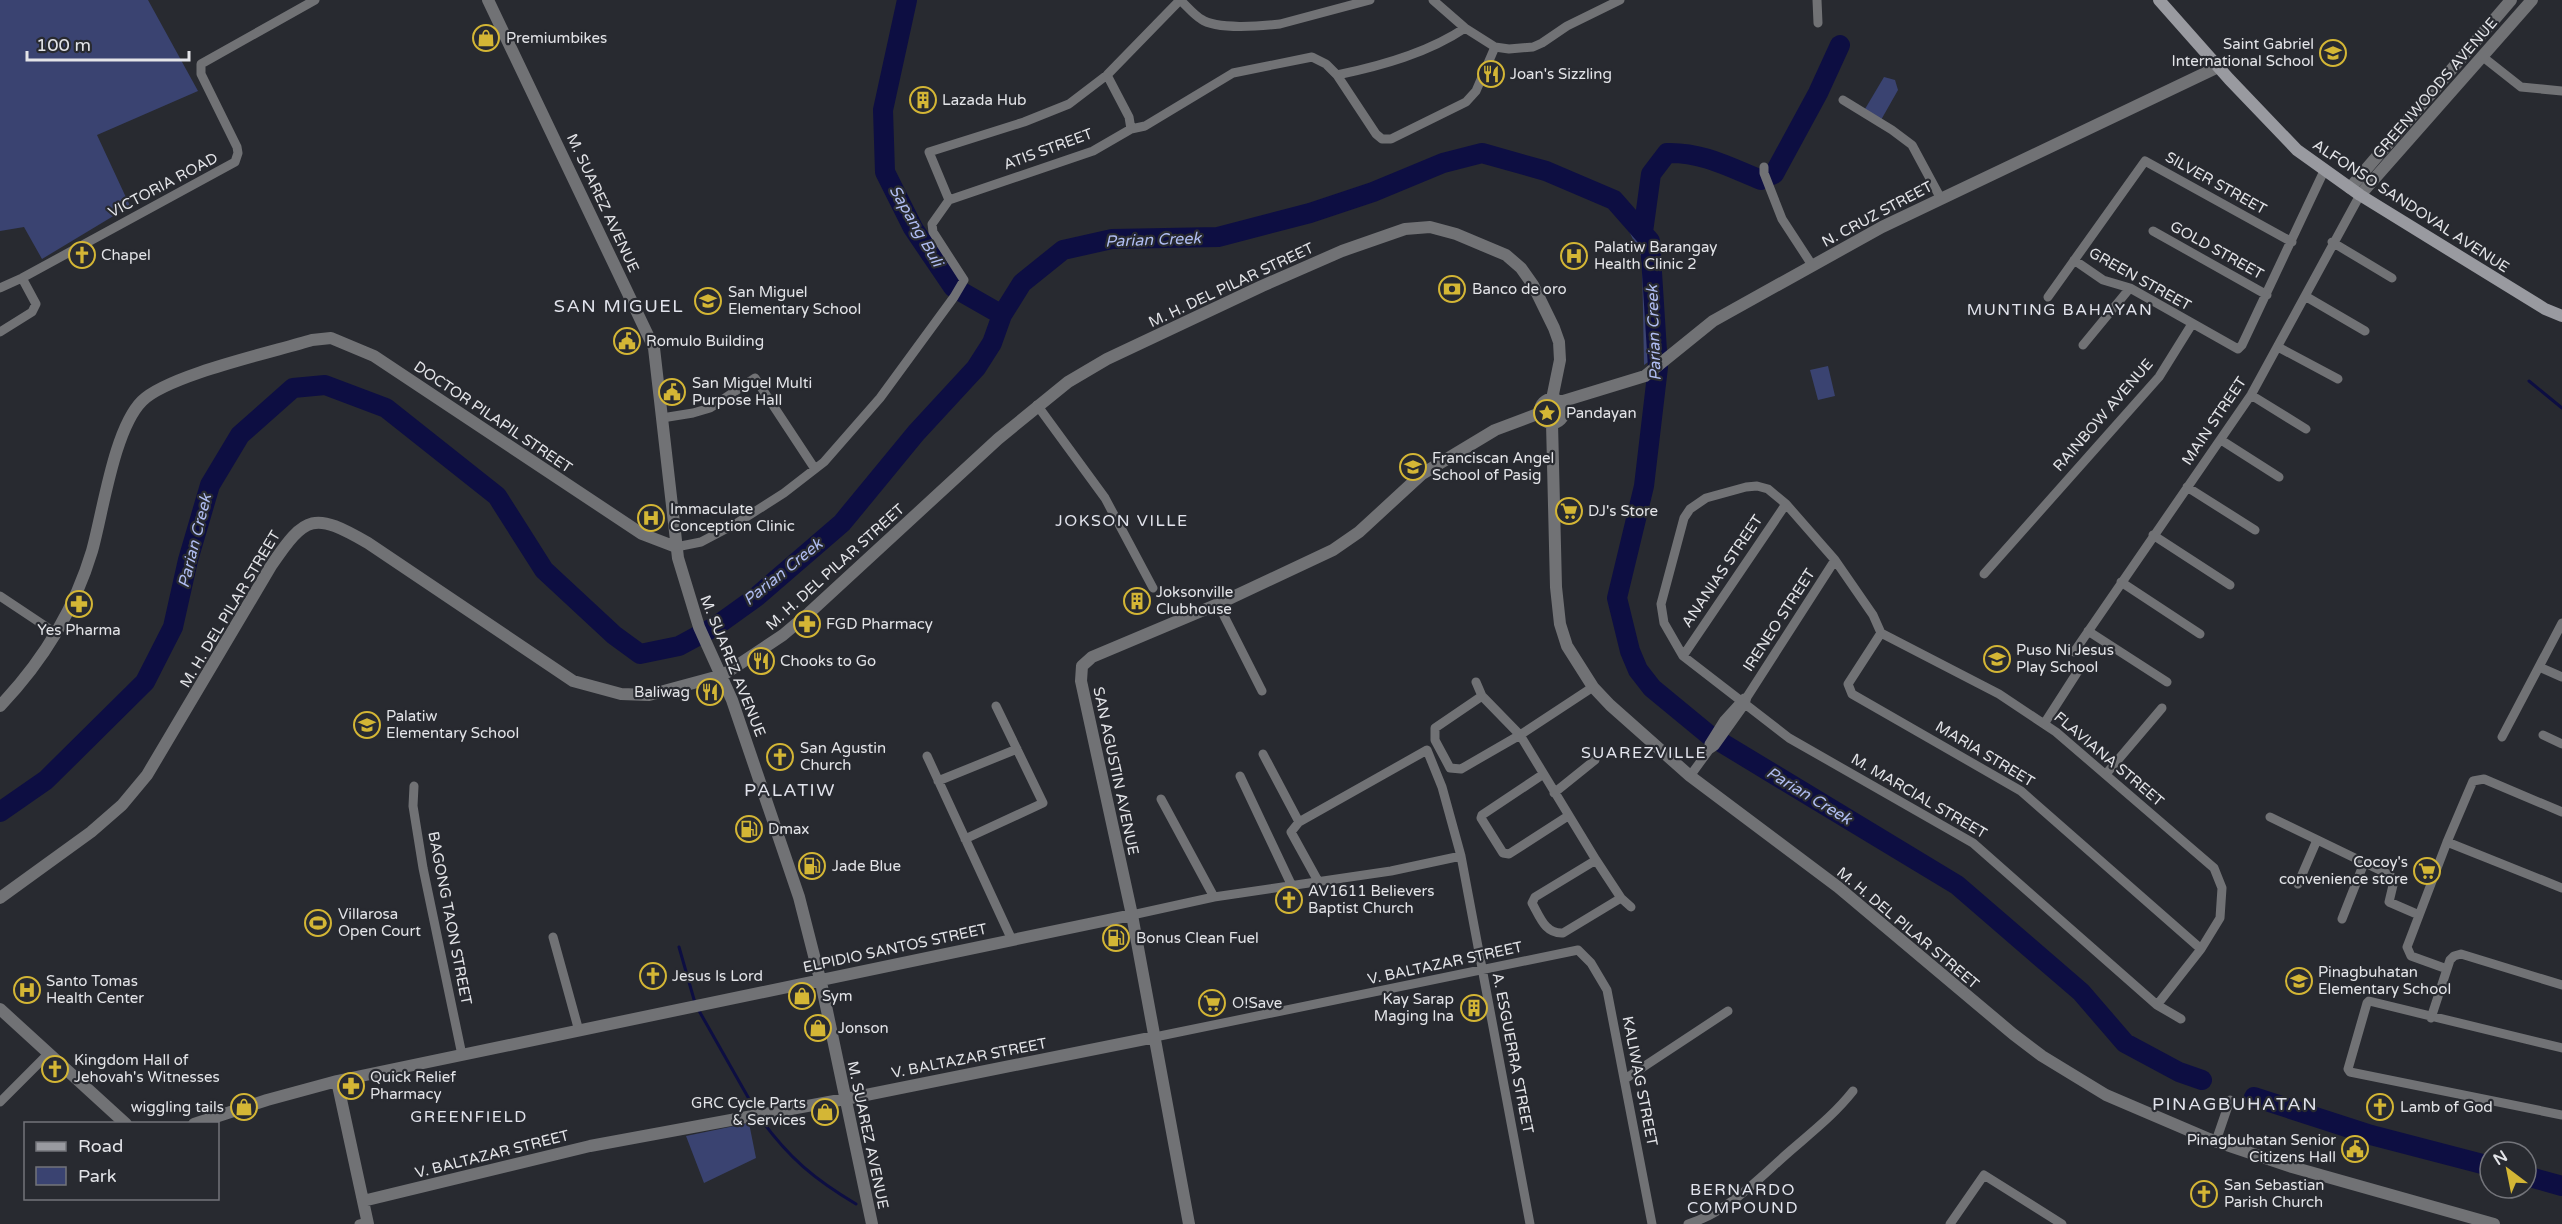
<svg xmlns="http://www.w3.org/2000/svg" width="2562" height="1224" font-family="'Varela Round',sans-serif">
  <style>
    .green { fill: #3a4371 }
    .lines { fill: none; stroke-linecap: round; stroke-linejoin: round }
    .stream { stroke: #0d0e42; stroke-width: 3 }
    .river { stroke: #0d0e42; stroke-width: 20 }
    .minor { stroke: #717275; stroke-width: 9 }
    .tertiary { stroke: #717275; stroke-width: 12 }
    .secondary { stroke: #999aa0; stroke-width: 12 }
    .labels { text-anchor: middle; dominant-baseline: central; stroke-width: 4.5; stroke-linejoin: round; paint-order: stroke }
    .poi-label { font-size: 15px; fill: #e3e4e8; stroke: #282a30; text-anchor: start }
    .street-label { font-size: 15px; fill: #e3e4e8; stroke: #282a30 }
    .water-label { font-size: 16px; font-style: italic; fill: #b0bdf2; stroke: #282a30 }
    .neighbourhood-label { font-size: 16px; letter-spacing: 1.5px; fill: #e1e3ec; stroke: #282a30 }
    .quarter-label { font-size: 18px; letter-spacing: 1.5px; fill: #e1e3ec; stroke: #282a30 }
  </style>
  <rect width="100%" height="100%" fill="#282a30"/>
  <path class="green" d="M0 0H148L198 91 97 135 130 206 42 259 24 227 0 231Z
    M1884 77 1895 80 1898 90 1881 120 1865 109Z
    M1631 224 1640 235 1651 261V360L1644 365 1642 258 1627 227Z
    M1828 366 1835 396 1818 400 1810 370Z
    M749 1123 756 1158 704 1183 686 1136Z"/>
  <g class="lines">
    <path class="stream" d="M2529 381 2562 408
      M679 947 695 1003
      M698 1009 757 1113
      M760 1118C789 1158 814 1179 856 1204"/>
    <path class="river" d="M907 0 883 110 885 172 913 228 953 287 1002 315
      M1643 232 1651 174 1667 153C1702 152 1729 167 1761 180L1774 174 1818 93 1840 45
      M0 812 46 780 145 682 173 627 188 560 210 485 240 435 293 388 325 385 386 408 497 496 544 570 614 635 640 654 679 646 716 626 755 598 842 523 916 433 976 368 992 343 1002 315 1022 283 1063 250 1112 239 1218 237 1310 213 1373 192 1443 163 1482 153 1546 171 1614 200 1650 241 1658 367 1644 486 1617 598 1630 651 1638 670 1652 688 1709 735 1957 885 2081 992 2125 1043 2179 1072 2202 1080
      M2254 1097 2371 1135 2490 1166
      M2526 1176 2562 1186"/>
    <path class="minor" d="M1180 0C1187 6 1193 14 1201 19 1216 30 1262 26 1280 24L1370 0
      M1433 0 1465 28 1495 47 1509 49 1533 47 1542 43 1567 26 1620 0
      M1817 0 1818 23
      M2483 57 2521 87 2562 91
      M1107 75 1129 117 1131 129
      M1337 75C1381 66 1428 53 1465 28
      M1843 100 1892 130 1912 145 1940 197
      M1764 167V173L1782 219 1812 265
      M949 200 1093 151 1131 129 1145 126 1233 73 1312 57 1326 64 1337 75 1376 134 1382 139H1391L1466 102 1476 91 1495 47
      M949 200 929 152 1024 122 1069 104 1107 75 1180 0
      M2153 231 2267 295
      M2332 242 2392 278
      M2074 260 2103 280 2130 288 2238 349 2242 345 2324 171
      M0 288 22 278 235 162 238 153 237 147 201 74V64L315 0
      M2305 296 2365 331
      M2048 297 2145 161 2292 242
      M0 332 32 312 36 304 22 278
      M2083 345 2130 288
      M2278 347 2338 379
      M2251 395 2306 429
      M1037 405 1105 498 1153 588
      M662 418 693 413 710 408 755 378 815 469
      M2221 440 2279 477
      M2187 487 2255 530
      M2153 535 2230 585
      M676 547 701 542 737 523 784 493 824 462 880 398 954 297 964 280 933 232 932 224 949 200
      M1984 574 2159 377 2192 324
      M2121 582 2200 634
      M0 596 57 634
      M1218 604 1262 691
      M2088 631 2167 682
      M1881 633 1848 684 1852 694 2021 791 2201 949
      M2074 652 2251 395 2360 195
      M1683 656 1786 504
      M2539 667 2562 677
      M1476 682 1482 696 1520 735 1596 860 1621 898 1631 907
      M1482 696 1435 728V740L1450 768 1461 769 1520 735 1593 687
      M2044 724 2080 668
      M2543 735 2562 744
      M2502 737 2562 623
      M1709 750 1715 746 1745 704 1747 697 1835 560
      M1263 754 1299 822
      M927 756 1012 940
      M2106 774 2162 708
      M1542 775 1482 815 1481 818 1503 853 1509 854 1568 816
      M1240 776 1291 884
      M1690 776 1709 750V744L1724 720 1744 698
      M938 781 1017 749
      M414 786 413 806 423 868 462 1055
      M1554 793 1595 760
      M1161 799 1214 897
      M2270 817 2390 875 2394 881 2389 902 2419 915
      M965 839 1043 803 996 706
      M2447 842 2562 888
      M1596 860 1535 897 1532 903C1540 917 1545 934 1563 933L1621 898
      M1318 881 1291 832 1299 822 1427 750 1442 787 1461 856 1530 1224
      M2298 884 2317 840
      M1132 915 1214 897 1391 871 1461 856
      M2342 919 2364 863
      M553 937 579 1031
      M2447 969 2411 956 2407 947 2447 842 2473 781 2484 779 2562 812
      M2157 1005 2201 949 2220 918 2222 888 2214 868 2056 732 1999 694 1881 633 1873 615 1835 560 1786 504 1768 489 1757 486 1746 487 1706 498 1690 509 1684 518 1661 604 1664 623 1683 656 1789 738 1973 843 2157 1005 2181 1019
      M2431 1018 2450 960 2454 956 2461 954 2562 985
      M1155 1037 1578 950 1591 963 1607 990 1652 1224
      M2562 1048 2369 1001 2367 1003 2348 1069 2350 1072 2562 1115
      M1625 1079 1728 1011
      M0 1102 48 1054
      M2216 1141 2230 1100
      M359 1224 367 1222
      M1688 1224C1728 1212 1758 1179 1789 1152 1812 1132 1834 1115 1853 1091
      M1950 1224 1984 1175 2062 1224"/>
    <path class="tertiary" d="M488 0 654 348 678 558 699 627 732 700 799 897 822 987 872 1224
      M2350 188 2511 0
      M2360 195 2532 0
      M1540 411a12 12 0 1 1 24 0a12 12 0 1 1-24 0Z
      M1560 402 1645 376 1713 321 1882 227 2218 67
      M1552 423 1556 587 1560 624 1567 646 1593 687 1610 705 1690 776 1838 887 2013 1034 2042 1056 2106 1095 2209 1139 2292 1167 2494 1224
      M0 706C42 662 74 611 92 551 103 512 114 429 142 401 168 375 273 352 312 340L331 338 374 356 642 534 676 547
      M0 898 91 832 122 805 147 775 271 566C306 514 314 512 368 543L573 681 621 694 649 695 723 675 783 635 809 613 998 439 1068 382 1107 359 1262 286 1342 251 1405 229 1430 227 1456 234 1506 255 1521 268 1533 285 1554 328 1559 342 1560 360 1552 399
      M0 1009 126 1124
      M337 1081 368 1224
      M194 1124 267 1100 337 1081 1132 915
      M363 1201 590 1146 856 1097 1155 1037
      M1189 1224 1132 915 1081 681 1082 666 1092 657 1218 604 1333 550 1359 532 1422 474 1495 430 1540 413"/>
    <path class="secondary" d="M2159 0 2229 79 2297 150 2360 195 2545 309 2562 316"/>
  </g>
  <defs>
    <symbol id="shop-ring" viewBox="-11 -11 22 22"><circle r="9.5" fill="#282a30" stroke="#d4b635" stroke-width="1.5"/><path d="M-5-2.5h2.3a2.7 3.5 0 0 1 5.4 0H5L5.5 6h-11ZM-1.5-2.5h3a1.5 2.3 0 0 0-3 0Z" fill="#d4b635"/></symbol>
    <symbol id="school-ring" viewBox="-11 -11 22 22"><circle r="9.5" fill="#282a30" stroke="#d4b635" stroke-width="1.5"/><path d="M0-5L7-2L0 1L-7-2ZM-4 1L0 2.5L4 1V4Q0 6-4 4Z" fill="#d4b635"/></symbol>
    <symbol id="restaurant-ring" viewBox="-11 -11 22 22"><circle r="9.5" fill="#282a30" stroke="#d4b635" stroke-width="1.5"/><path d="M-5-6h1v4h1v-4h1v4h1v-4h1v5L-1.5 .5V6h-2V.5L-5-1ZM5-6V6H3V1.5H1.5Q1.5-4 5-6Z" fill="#d4b635"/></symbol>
    <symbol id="building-ring" viewBox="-11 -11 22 22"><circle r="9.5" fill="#282a30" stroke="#d4b635" stroke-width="1.5"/><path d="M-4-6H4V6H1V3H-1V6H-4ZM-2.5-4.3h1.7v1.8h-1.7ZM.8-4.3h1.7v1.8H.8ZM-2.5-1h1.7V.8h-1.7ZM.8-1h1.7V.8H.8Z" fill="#d4b635"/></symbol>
    <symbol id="church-ring" viewBox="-11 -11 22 22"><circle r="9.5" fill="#282a30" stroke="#d4b635" stroke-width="1.5"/><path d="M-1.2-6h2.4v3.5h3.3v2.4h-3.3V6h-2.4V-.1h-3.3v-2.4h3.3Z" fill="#d4b635"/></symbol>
    <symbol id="hospital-ring" viewBox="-11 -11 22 22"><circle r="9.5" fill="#282a30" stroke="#d4b635" stroke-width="1.5"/><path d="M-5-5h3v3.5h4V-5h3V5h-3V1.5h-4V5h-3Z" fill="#d4b635"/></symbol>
    <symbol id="bank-ring" viewBox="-11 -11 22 22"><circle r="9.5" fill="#282a30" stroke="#d4b635" stroke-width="1.5"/><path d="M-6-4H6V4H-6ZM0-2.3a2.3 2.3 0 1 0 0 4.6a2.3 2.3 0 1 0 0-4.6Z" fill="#d4b635"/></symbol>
    <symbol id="civic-ring" viewBox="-11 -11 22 22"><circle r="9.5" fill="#282a30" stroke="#d4b635" stroke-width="1.5"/><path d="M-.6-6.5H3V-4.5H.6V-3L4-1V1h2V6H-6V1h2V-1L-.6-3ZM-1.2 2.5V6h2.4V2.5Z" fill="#d4b635"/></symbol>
    <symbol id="sight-ring" viewBox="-11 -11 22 22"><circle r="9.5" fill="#282a30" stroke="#d4b635" stroke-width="1.5"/><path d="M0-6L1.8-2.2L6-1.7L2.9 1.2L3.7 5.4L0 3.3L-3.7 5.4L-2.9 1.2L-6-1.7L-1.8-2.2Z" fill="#d4b635"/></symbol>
    <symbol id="supermarket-ring" viewBox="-11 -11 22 22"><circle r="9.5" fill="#282a30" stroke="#d4b635" stroke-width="1.5"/><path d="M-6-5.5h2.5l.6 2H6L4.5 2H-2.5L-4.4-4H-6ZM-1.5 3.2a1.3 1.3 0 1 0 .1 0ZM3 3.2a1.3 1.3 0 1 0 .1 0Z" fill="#d4b635"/></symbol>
    <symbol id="pharmacy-ring" viewBox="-11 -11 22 22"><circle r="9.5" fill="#282a30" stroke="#d4b635" stroke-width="1.5"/><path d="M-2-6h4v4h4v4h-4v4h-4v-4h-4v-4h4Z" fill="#d4b635"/></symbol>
    <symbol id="fuel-ring" viewBox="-11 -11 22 22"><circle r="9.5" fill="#282a30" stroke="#d4b635" stroke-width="1.5"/><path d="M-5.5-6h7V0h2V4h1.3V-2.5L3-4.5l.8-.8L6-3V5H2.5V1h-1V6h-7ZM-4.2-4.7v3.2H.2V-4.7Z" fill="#d4b635"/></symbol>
    <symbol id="stadium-ring" viewBox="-11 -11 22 22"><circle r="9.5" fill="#282a30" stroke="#d4b635" stroke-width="1.5"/><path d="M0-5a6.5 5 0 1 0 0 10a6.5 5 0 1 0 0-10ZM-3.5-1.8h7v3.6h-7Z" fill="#d4b635"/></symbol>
  </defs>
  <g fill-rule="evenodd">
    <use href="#shop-ring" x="471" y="23" width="30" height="30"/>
    <use href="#school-ring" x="2318" y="38" width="30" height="30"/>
    <use href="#restaurant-ring" x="1476" y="59" width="30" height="30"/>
    <use href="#building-ring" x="908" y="85" width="30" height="30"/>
    <use href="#church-ring" x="67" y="240" width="30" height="30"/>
    <use href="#hospital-ring" x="1559" y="241" width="30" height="30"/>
    <use href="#bank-ring" x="1437" y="274" width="30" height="30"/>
    <use href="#school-ring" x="693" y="286" width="30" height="30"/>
    <use href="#civic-ring" x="612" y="326" width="30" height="30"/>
    <use href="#civic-ring" x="657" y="377" width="30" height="30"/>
    <use href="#sight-ring" x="1532" y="398" width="30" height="30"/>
    <use href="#school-ring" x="1398" y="452" width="30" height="30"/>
    <use href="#supermarket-ring" x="1554" y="496" width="30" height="30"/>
    <use href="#hospital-ring" x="636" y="503" width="30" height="30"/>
    <use href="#building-ring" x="1122" y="586" width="30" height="30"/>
    <use href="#pharmacy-ring" x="64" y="589" width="30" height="30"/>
    <use href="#pharmacy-ring" x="792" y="609" width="30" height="30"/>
    <use href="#school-ring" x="1982" y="644" width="30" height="30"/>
    <use href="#restaurant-ring" x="746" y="646" width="30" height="30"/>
    <use href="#restaurant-ring" x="695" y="677" width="30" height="30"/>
    <use href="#school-ring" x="352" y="710" width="30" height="30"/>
    <use href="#church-ring" x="765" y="742" width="30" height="30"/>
    <use href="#fuel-ring" x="734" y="814" width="30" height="30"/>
    <use href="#fuel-ring" x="797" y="851" width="30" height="30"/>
    <use href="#supermarket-ring" x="2412" y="856" width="30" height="30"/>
    <use href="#church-ring" x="1274" y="885" width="30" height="30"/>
    <use href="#stadium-ring" x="303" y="908" width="30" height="30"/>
    <use href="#fuel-ring" x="1101" y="923" width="30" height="30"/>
    <use href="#church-ring" x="638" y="961" width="30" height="30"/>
    <use href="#school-ring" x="2284" y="966" width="30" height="30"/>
    <use href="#hospital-ring" x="12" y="975" width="30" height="30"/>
    <use href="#shop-ring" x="787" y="981" width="30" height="30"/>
    <use href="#supermarket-ring" x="1197" y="988" width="30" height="30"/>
    <use href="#building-ring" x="1459" y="993" width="30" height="30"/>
    <use href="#shop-ring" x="803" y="1013" width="30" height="30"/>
    <use href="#church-ring" x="40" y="1054" width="30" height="30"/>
    <use href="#pharmacy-ring" x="336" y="1071" width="30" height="30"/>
    <use href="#shop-ring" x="229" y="1092" width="30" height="30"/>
    <use href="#church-ring" x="2365" y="1092" width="30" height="30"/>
    <use href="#shop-ring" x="810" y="1097" width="30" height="30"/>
    <use href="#civic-ring" x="2340" y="1134" width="30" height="30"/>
    <use href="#church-ring" x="2189" y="1179" width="30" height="30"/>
  </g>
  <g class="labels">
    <g class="poi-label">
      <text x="506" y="38">Premiumbikes</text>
      <text x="2314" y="44" text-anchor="end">Saint Gabriel<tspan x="2314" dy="17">International School</tspan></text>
      <text x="1510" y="74">Joan's Sizzling</text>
      <text x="942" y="100">Lazada Hub</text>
      <text x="1594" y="247">Palatiw Barangay<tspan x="1594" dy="17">Health Clinic 2</tspan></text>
      <text x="101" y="255">Chapel</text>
      <text x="1472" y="289">Banco de oro</text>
      <text x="728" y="292">San Miguel<tspan x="728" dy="17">Elementary School</tspan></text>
      <text x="646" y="341">Romulo Building</text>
      <text x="692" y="383">San Miguel Multi<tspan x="692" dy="17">Purpose Hall</tspan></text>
      <text x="1566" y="413">Pandayan</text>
      <text x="1432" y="458">Franciscan Angel<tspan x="1432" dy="17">School of Pasig</tspan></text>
      <text x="670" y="509">Immaculate<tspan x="670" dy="17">Conception Clinic</tspan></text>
      <text x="1588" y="511">DJ's Store</text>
      <text x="1156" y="592">Joksonville<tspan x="1156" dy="17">Clubhouse</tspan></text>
      <text x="826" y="624">FGD Pharmacy</text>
      <text x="79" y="630" text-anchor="middle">Yes Pharma</text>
      <text x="2016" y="650">Puso Ni Jesus<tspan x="2016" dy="17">Play School</tspan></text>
      <text x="780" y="661">Chooks to Go</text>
      <text x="690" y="692" text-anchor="end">Baliwag</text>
      <text x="386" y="716">Palatiw<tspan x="386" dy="17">Elementary School</tspan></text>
      <text x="800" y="748">San Agustin<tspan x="800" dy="17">Church</tspan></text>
      <text x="768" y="829">Dmax</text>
      <text x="2408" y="862" text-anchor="end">Cocoy's<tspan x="2408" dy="17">convenience store</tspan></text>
      <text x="832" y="866">Jade Blue</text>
      <text x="1308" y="891">AV1611 Believers<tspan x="1308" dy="17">Baptist Church</tspan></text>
      <text x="338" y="914">Villarosa<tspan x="338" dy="17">Open Court</tspan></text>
      <text x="1136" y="938">Bonus Clean Fuel</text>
      <text x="2318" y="972">Pinagbuhatan<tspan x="2318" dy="17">Elementary School</tspan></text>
      <text x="672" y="976">Jesus Is Lord</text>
      <text x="46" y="981">Santo Tomas<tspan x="46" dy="17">Health Center</tspan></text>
      <text x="822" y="996">Sym</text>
      <text x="1454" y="999" text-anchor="end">Kay Sarap<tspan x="1454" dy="17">Maging Ina</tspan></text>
      <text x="1232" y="1003">O!Save</text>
      <text x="838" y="1028">Jonson</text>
      <text x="74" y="1060">Kingdom Hall of<tspan x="74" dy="17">Jehovah's Witnesses</tspan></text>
      <text x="370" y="1077">Quick Relief<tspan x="370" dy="17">Pharmacy</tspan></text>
      <text x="806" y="1103" text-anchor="end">GRC Cycle Parts<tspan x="806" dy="17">&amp; Services</tspan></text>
      <text x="224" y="1107" text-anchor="end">wiggling tails</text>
      <text x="2400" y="1107">Lamb of God</text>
      <text x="2336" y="1140" text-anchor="end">Pinagbuhatan Senior<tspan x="2336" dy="17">Citizens Hall</tspan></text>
      <text x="2224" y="1185">San Sebastian<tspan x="2224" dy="17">Parish Church</tspan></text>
    </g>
    <g class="street-label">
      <text transform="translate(2435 88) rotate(-49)">GREENWOODS AVENUE</text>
      <text transform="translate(1048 149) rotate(-20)">ATIS STREET</text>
      <text transform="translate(2216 183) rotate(29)">SILVER STREET</text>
      <text transform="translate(163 185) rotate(-28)">VICTORIA ROAD</text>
      <text transform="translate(603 203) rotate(65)">M. SUAREZ AVENUE</text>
      <text transform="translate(2411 206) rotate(33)">ALFONSO SANDOVAL AVENUE</text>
      <text transform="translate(1877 214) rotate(-28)">N. CRUZ STREET</text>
      <text transform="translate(2217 250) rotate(29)">GOLD STREET</text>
      <text transform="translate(2140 279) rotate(29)">GREEN STREET</text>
      <text transform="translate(1231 285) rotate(-25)">M. H. DEL PILAR STREET</text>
      <text transform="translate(2103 415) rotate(-49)">RAINBOW AVENUE</text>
      <text transform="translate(493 417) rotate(34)">DOCTOR PILAPIL STREET</text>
      <text transform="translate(2214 421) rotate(-56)">MAIN STREET</text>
      <text transform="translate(835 567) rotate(-42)">M. H. DEL PILAR STREET</text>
      <text transform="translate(1722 571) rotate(-56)">ANANIAS STREET</text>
      <text transform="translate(230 609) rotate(-59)">M. H. DEL PILAR STREET</text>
      <text transform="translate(1779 620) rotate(-57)">IRENEO STREET</text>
      <text transform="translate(733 666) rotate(68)">M. SUAREZ AVENUE</text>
      <text transform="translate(1985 754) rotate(31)">MARIA STREET</text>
      <text transform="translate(2109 759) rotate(40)">FLAVIANA STREET</text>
      <text transform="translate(1116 771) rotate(78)">SAN AGUSTIN AVENUE</text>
      <text transform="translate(1919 796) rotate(30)">M. MARCIAL STREET</text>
      <text transform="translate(450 918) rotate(79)">BAGONG TAON STREET</text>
      <text transform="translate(1908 928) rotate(40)">M. H. DEL PILAR STREET</text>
      <text transform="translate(895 948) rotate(-12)">ELPIDIO SANTOS STREET</text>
      <text transform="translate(1445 963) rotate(-12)">V. BALTAZAR STREET</text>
      <text transform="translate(1513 1053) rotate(79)">A. ESGUERRA STREET</text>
      <text transform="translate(969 1058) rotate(-11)">V. BALTAZAR STREET</text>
      <text transform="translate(1640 1081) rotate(79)">KALIWAG STREET</text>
      <text transform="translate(868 1135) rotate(78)">M. SUAREZ AVENUE</text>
      <text transform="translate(492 1154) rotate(-14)">V. BALTAZAR STREET</text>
    </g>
    <g class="water-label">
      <text transform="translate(916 226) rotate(60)">Sapang Buli</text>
      <text transform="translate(1153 240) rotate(-2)">Parian Creek</text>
      <text transform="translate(1654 333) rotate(-92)">Parian Creek</text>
      <text transform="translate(195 541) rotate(-76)">Parian Creek</text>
      <text transform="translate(783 572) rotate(-39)">Parian Creek</text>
      <text transform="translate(1809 796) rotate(31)">Parian Creek</text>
    </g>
    <g class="neighbourhood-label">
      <text x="2060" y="310">MUNTING BAHAYAN</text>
      <text x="1122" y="521">JOKSON VILLE</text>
      <text x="1644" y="753">SUAREZVILLE</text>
      <text x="469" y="1117">GREENFIELD</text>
      <text x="1743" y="1190">BERNARDO<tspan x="1743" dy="18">COMPOUND</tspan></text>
    </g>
    <g class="quarter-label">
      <text x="619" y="306">SAN MIGUEL</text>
      <text x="790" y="790">PALATIW</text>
      <text x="2235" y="1104">PINAGBUHATAN</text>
    </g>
  </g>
  <rect x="24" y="1122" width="195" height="78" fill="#282a30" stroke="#73747a" stroke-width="1.5"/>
  <rect x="36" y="1142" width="30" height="9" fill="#999aa0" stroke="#73747a" stroke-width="1.5"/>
  <text x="78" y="1152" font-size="18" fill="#e3e4e8">Road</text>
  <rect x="36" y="1167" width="30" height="18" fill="#3a4371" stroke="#73747a" stroke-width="1.5"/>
  <text x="78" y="1182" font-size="18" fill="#e3e4e8">Park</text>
  <g transform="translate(2508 1170) rotate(328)"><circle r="28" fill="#282a30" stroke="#73747a" stroke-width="1.5"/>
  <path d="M0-4.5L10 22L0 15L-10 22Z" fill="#d4b635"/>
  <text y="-9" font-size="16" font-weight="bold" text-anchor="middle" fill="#e3e4e8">N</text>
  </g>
  <path d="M27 51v9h162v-9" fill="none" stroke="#e3e4e8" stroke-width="3"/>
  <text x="36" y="51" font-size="18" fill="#e3e4e8" stroke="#282a30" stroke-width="4.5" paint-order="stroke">100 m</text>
</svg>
